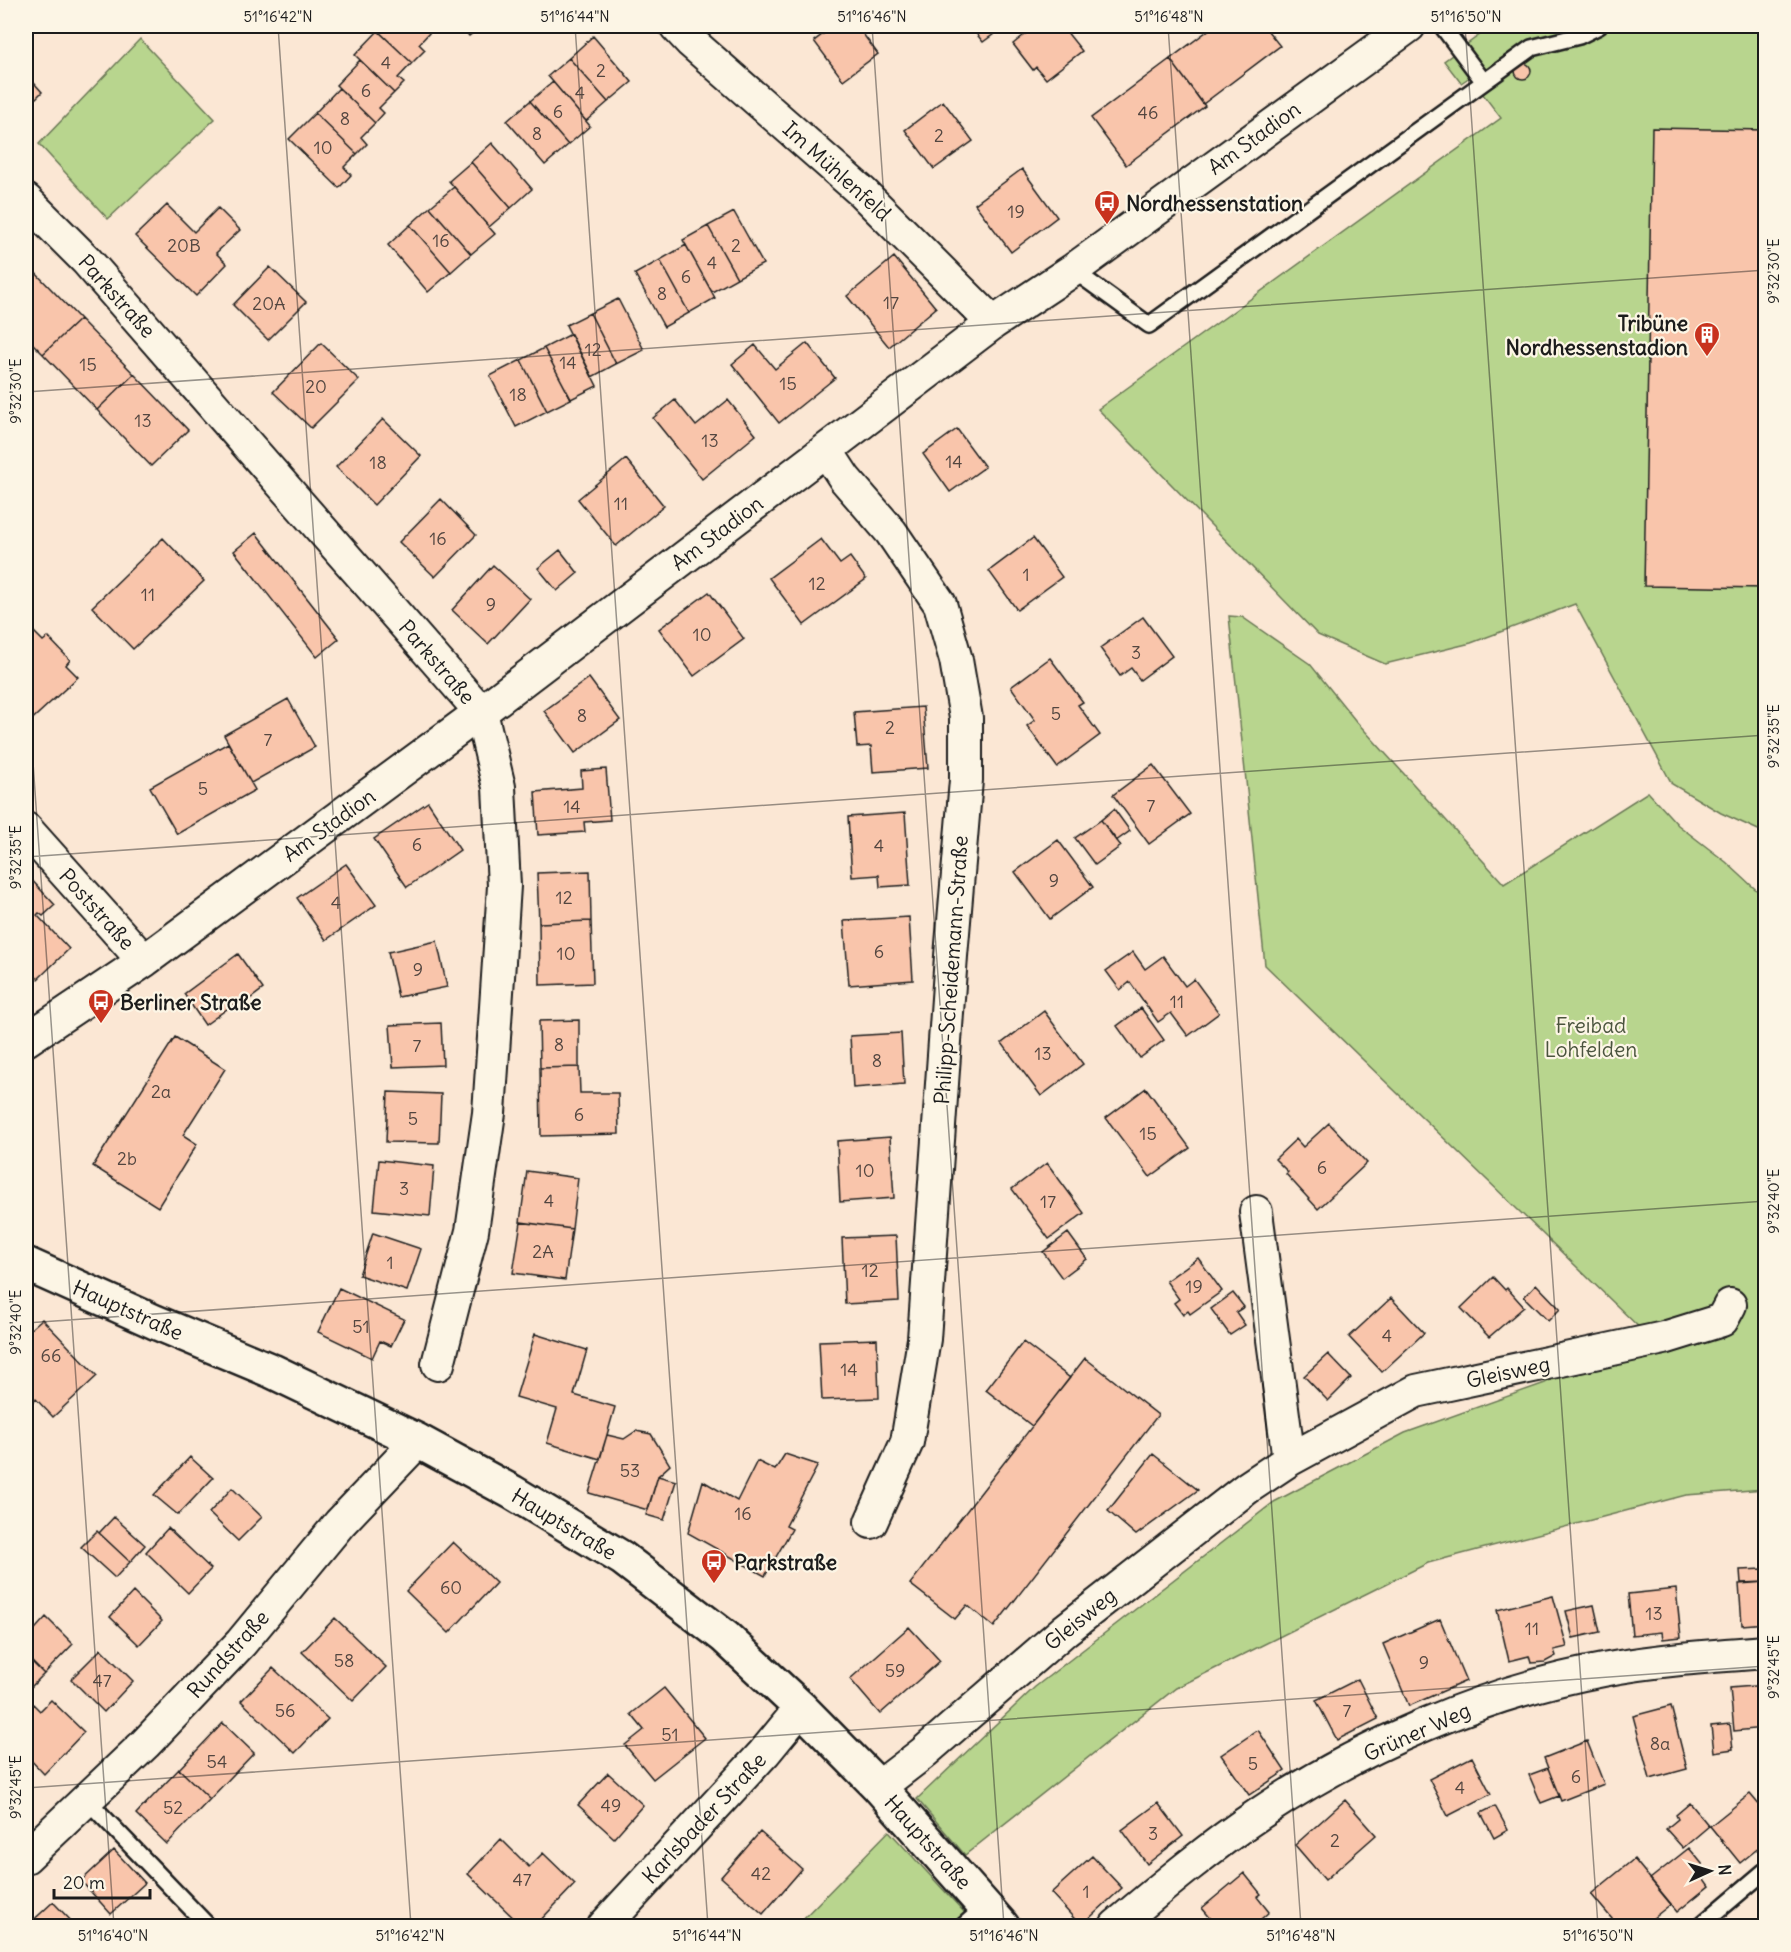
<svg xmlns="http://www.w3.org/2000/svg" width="1791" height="1952" font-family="Delius,sans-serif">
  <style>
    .green { fill: #b8d58e; stroke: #6a7855; stroke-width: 1.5 }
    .building { fill: #f9c5ab; stroke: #1c1c1c; stroke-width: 1.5 }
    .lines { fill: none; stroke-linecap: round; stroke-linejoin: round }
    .lane-casing { stroke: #1c1c1c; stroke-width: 20 }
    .street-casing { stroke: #1c1c1c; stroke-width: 36 }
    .secondary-casing { stroke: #1c1c1c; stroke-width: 38 }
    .lane { stroke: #fcf5e5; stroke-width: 15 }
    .street { stroke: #fcf5e5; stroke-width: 32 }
    .secondary { stroke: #fcf5e5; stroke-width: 33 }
    .ticks { fill: none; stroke: #1c1c1c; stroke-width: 1.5; stroke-opacity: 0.45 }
    .labels { text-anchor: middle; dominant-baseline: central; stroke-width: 4.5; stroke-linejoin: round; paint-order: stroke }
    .number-label { font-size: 18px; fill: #534640 }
    .street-label { font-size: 21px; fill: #1c1c1c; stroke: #fcf5e5 }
    .poi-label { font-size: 21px; font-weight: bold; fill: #1c1c1c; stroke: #fcf5e5; text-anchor: start }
    .park-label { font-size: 21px; fill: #4b543e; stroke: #fcf5e5 }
    .neatline { fill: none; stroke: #1c1c1c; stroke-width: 2 }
    .ticks-label { font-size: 15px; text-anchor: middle; fill: #1c1c1c }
  </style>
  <rect width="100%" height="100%" fill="#fbe7d4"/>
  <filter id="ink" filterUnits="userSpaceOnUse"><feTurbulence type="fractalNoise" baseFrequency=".0167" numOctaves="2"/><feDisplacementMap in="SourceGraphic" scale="12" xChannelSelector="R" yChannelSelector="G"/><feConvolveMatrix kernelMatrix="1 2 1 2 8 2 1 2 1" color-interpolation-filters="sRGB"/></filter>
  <g filter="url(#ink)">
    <path class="green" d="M1492 26H1765V833L1721 813 1672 784 1575 604 1471 643 1385 664 1318 635 1098 409 1501 118 1470 77 1461 83 1444 61Z
      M140 39 215 119 108 219 39 144Z
      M1229 616 1242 617 1310 664 1355 720 1504 884 1648 792 1678 825 1726 862 1765 898V1489L1686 1495 1428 1563 1176 1688 965 1855 917 1799 1035 1687 1274 1502 1405 1433 1545 1383 1614 1342 1646 1334 1265 965Z
      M889 1831 977 1926H796Z"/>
    <path class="building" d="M373 26H424L430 32 419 44 425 50 412 63Z
      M461 26H482L469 36Z
      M834 26H857L878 54 843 80 814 41Z
      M970 26H1005L983 42Z
      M1024 26H1062L1082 51 1046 79 1036 67 1033 70 1013 44 1029 31Z
      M1214 26H1264L1280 46 1203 104 1170 59Z
      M378 31 412 63 398 78 404 83 394 93 355 55Z
      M593 36 632 82 608 102 569 58Z
      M569 58 608 102 586 121 548 76Z
      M1170 59 1205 106 1126 165 1091 118Z
      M360 60 394 93 379 108 384 113 375 123 336 85Z
      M1515 71a8 8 0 1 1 16 0a8 8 0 1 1-16 0Z
      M26 74 42 92 26 108Z
      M553 82 590 126 568 145 530 101Z
      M339 88 375 123 361 137 367 144 357 154 315 113Z
      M530 101 568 145 545 165 507 121Z
      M943 101 973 141 934 169 905 130Z
      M315 113 357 154 344 167 351 175 339 188 289 139Z
      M1652 128 1766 130V588L1644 586Z
      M492 143 532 189 511 208 471 162Z
      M471 162 511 208 489 227 449 181Z
      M1022 169 1057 217 1011 252 975 204Z
      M454 187 495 234 471 254 430 207Z
      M167 205 194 232 218 208 240 230 216 253 227 264 196 296 135 236Z
      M430 207 471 254 451 272 410 225Z
      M734 212 763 264 737 278 708 226Z
      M410 225 451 272 428 292 388 245Z
      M708 226 737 278 712 292 683 240Z
      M686 245 715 298 689 313 660 260Z
      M894 257 936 308 889 347 847 296Z
      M660 260 689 313 664 327 635 274Z
      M26 263 80 319 43 354 26 337Z
      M270 267 306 302 268 340 233 305Z
      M618 299 644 350 616 364 590 313Z
      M590 313 616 364 592 377 566 325Z
      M80 319 134 374 97 410 43 354Z
      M571 334 597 386 571 399 544 348Z
      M321 343 359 380 311 428 273 392Z
      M807 343 835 378 779 423 732 364 755 345 775 369Z
      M544 348 571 399 547 411 521 360Z
      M521 360 547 411 516 427 490 376Z
      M134 374 188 430 151 466 97 410Z
      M675 400 696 426 728 400 756 435 702 479 653 418Z
      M383 419 421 456 374 505 336 467Z
      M957 429 985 467 950 492 923 454Z
      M626 459 664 506 616 546 578 499Z
      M441 499 476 535 435 577 399 542Z
      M256 533 339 639 317 657 234 551Z
      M163 538 204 581 133 649 92 607Z
      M1033 538 1062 577 1017 610 989 571Z
      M821 539 840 564 850 557 866 579 804 625 769 578Z
      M560 550 578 573 557 591 538 568Z
      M493 565 530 599 488 644 452 610Z
      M709 592 744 639 694 676 659 629Z
      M1143 617 1172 656 1140 680 1131 668 1120 676 1100 648Z
      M30 628 43 641 48 637 70 660 66 665 78 677 26 725V630L27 632Z
      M1050 658 1083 702 1078 705 1100 735 1057 767 1027 726 1035 720 1011 687Z
      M589 678 620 720 575 753 544 711Z
      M288 699 315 747 251 783 224 735Z
      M923 707 928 768 873 772 871 746 857 747 854 712Z
      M228 743 255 790 177 834 150 787Z
      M1153 765 1190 814 1149 844 1113 795Z
      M606 769 610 820 584 822 585 832 538 835 535 792 582 788 581 771Z
      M428 802 460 850 407 887 374 839Z
      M1114 809 1130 831 1116 841 1101 820Z
      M905 813 910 885 880 887 879 875 852 877 848 817Z
      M1101 820 1121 846 1095 865 1075 838Z
      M1058 840 1093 887 1050 919 1015 872Z
      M346 864 376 905 326 940 297 898Z
      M590 871 591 921 539 923 537 873Z
      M26 874 55 905 43 916 39 913 37 915 69 949 38 979 26 966Z
      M909 917 913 980 849 985 844 921Z
      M591 921 593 983 540 985 539 923Z
      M437 941 447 987 398 997 388 952Z
      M1133 952 1145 969 1163 956 1185 986 1194 979 1219 1013 1188 1036 1171 1013 1158 1022 1130 982 1120 990 1106 971Z
      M238 954 263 989 242 1005 238 1001 205 1025 184 994Z
      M1141 1008 1164 1040 1140 1058 1117 1026Z
      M1044 1011 1083 1064 1041 1096 1002 1043Z
      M579 1020V1067L540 1068 539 1021Z
      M441 1023 443 1065 393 1067 390 1025Z
      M901 1033 904 1084 853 1088 850 1036Z
      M175 1037 225 1069 183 1135 197 1144 158 1207 93 1166Z
      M579 1067 580 1093H618L619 1134 541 1136 540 1068Z
      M1146 1088 1190 1148 1150 1177 1106 1118Z
      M388 1092 441 1094 439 1143 386 1142Z
      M1329 1123 1367 1163 1318 1209 1286 1174 1288 1172 1275 1159 1296 1139 1303 1147Z
      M890 1137 894 1198 840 1202 837 1141Z
      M379 1160 434 1166 430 1216 374 1210Z
      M1047 1163 1084 1213 1049 1239 1012 1189Z
      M527 1171 578 1178 572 1229 520 1222Z
      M521 1222 572 1229 565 1280 513 1273Z
      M373 1233 421 1249 407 1291 359 1275Z
      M1068 1233 1087 1259 1062 1278 1043 1252Z
      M896 1236 899 1301 845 1304 842 1238Z
      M1198 1258 1222 1291 1190 1314 1188 1311 1183 1315 1174 1303 1179 1299 1166 1281Z
      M1493 1277 1505 1290 1507 1288 1524 1307 1489 1337 1461 1308Z
      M1536 1284 1560 1309 1548 1321 1524 1297Z
      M339 1288 404 1319 391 1346 380 1341 372 1358 318 1332Z
      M1233 1293 1244 1307 1236 1312 1245 1325 1230 1335 1211 1309Z
      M1391 1298 1424 1333 1382 1372 1349 1337Z
      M42 1319 97 1376 53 1417 36 1399 26 1410V1333Z
      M535 1334 587 1350 574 1395 615 1407 600 1459 547 1443 557 1409 516 1397Z
      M877 1339 879 1398 822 1400 819 1341Z
      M1023 1342 1070 1378 1032 1426 986 1390Z
      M1328 1354 1351 1378 1328 1401 1304 1376Z
      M1085 1358 1158 1415 994 1627 967 1605 955 1619 910 1584Z
      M636 1431 651 1434 670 1465 658 1476 648 1510 589 1493 607 1435 624 1439Z
      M785 1454 818 1465 786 1526 792 1529 765 1576 688 1533 703 1481 737 1501 757 1461 775 1470Z
      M1153 1454 1198 1490 1136 1535 1108 1511Z
      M190 1457 213 1478 178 1515 154 1495Z
      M658 1476 676 1481 664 1520 646 1515Z
      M232 1488 262 1517 238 1541 209 1513Z
      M114 1517 145 1545 130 1562 99 1533Z
      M168 1528 211 1569 188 1593 146 1552Z
      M97 1531 130 1562 115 1578 81 1547Z
      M453 1542 496 1583 449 1633 406 1591Z
      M1765 1569 1766 1582 1741 1583 1740 1570Z
      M1766 1582V1623L1742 1625 1739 1584Z
      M1676 1589 1681 1637 1663 1639 1662 1632 1632 1635 1628 1594Z
      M133 1592 162 1621 139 1645 110 1617Z
      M1553 1596 1567 1647 1554 1650 1556 1656 1545 1662 1531 1663 1529 1656 1509 1661 1497 1610Z
      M1594 1605 1600 1632 1573 1638 1566 1611Z
      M46 1617 73 1644 44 1674 26 1656V1639Z
      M335 1618 386 1667 353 1701 302 1652Z
      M1440 1619 1466 1681 1409 1706 1383 1644Z
      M909 1627 940 1661 880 1714 850 1679Z
      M101 1649 133 1681 104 1712 71 1679Z
      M26 1656 44 1674 28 1690 26 1687Z
      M273 1668 328 1719 295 1753 241 1701Z
      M1358 1679 1378 1719 1337 1740 1316 1700Z
      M1766 1685V1733L1765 1728 1734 1731 1730 1688Z
      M664 1688 705 1738 653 1779 625 1745 644 1730 631 1714Z
      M51 1700 84 1732 44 1774 26 1755V1705L30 1701 40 1711Z
      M1671 1706 1687 1769 1650 1779 1633 1716Z
      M223 1723 254 1753 210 1799 179 1769Z
      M1730 1724 1733 1749 1714 1752 1711 1726Z
      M1258 1730 1285 1771 1249 1795 1221 1755Z
      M1587 1741 1604 1784 1561 1801 1544 1758Z
      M1472 1757 1491 1794 1448 1816 1429 1779Z
      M1548 1768 1559 1796 1541 1803 1529 1775Z
      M179 1769 210 1799 167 1844 136 1814Z
      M608 1773 643 1805 614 1838 578 1805Z
      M1750 1794 1766 1813V1842L1740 1863 1710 1826Z
      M1345 1800 1376 1835 1325 1880 1295 1845Z
      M1158 1803 1183 1836 1147 1864 1122 1830Z
      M1690 1803 1709 1826 1683 1848 1666 1829 1678 1819 1676 1815Z
      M1495 1806 1508 1830 1494 1838 1481 1813Z
      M760 1832 802 1869 763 1914 721 1877Z
      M501 1839 529 1867 543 1853 575 1884 535 1926H522L468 1874Z
      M1689 1848 1703 1865 1701 1867 1708 1876 1704 1879 1709 1886 1677 1912 1650 1879Z
      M114 1850 145 1883 111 1914 81 1881Z
      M1092 1856 1122 1888 1081 1926 1051 1893Z
      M1634 1859 1671 1904 1643 1926H1618L1591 1894Z
      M1244 1873 1261 1894 1257 1897 1269 1912 1261 1919 1267 1926H1228L1226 1925 1217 1926 1202 1908Z
      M53 1902 76 1926H27Z"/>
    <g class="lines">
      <defs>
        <path id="lane" d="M1484 82 1531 48 1579 36 1599 26
          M1073 270 1149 325 1484 82 1442 26
          M87 1800 208 1926
          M963 1926 985 1907
          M1700 1926 1766 1870"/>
        <path id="street" d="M676 26 691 42 862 192 993 323
          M26 200 86 260 481 712 499 787 504 886 489 1113 472 1231 438 1364
          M826 450 845 479 891 532 940 604 956 660 966 718V780L951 956 924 1339 907 1442 871 1522
          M26 829 144 961
          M26 1040 144 961 481 712 993 323 1073 270 1409 26
          M1256 1212 1289 1460
          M879 1787 922 1754 1065 1630 1247 1488 1289 1460 1416 1391 1664 1338 1722 1320 1730 1305
          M26 1857 145 1744 241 1643 340 1523 418 1441
          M604 1926 764 1753 801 1708
          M1116 1926C1163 1886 1211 1846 1262 1812 1363 1745 1485 1692 1603 1670 1656 1660 1712 1656 1766 1652"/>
        <path id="secondary" d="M26 1264 155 1322 272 1371 418 1441 512 1492 622 1558 725 1637 801 1708 879 1787 1002 1926"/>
      </defs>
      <use href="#lane" class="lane-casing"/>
      <use href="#street" class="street-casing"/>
      <use href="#secondary" class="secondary-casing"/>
      <use href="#lane" class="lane"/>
      <use href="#street" class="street"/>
      <use href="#secondary" class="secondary"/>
    </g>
  </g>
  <path class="ticks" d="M278 26 411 1926M575 26 708 1926M872 26 1004 1926M1168 26 1301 1926M1465 26 1598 1926M1762 26 1766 74M26 392 1766 270M26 662 114 1926M26 857 1766 735M26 1323 1766 1201M26 1788 1766 1666"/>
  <defs>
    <symbol id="bus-pin" viewBox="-11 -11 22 30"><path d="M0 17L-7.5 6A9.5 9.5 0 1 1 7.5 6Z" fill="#c8321e" stroke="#fcf5e5"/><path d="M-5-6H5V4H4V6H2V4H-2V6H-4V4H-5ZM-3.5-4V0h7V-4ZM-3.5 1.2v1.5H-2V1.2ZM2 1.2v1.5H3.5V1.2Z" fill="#fff"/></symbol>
    <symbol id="building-pin" viewBox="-11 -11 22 30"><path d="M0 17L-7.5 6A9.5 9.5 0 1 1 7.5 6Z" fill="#c8321e" stroke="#fcf5e5"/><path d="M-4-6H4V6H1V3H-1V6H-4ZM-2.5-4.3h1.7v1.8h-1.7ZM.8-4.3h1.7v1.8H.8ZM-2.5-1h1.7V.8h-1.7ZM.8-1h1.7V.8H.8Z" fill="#fff"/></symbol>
  </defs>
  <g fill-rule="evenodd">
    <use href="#bus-pin" x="1092" y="188" width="30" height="40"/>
    <use href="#building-pin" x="1692" y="320" width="30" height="40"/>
    <use href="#bus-pin" x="86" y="987" width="30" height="40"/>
    <use href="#bus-pin" x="699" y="1547" width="30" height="40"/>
  </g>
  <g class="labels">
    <g class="number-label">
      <text x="386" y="62">4</text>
      <text x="601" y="70">2</text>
      <text x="366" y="90">6</text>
      <text x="580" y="92">4</text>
      <text x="558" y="111">6</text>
      <text x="1148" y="112">46</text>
      <text x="345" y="118">8</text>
      <text x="537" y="133">8</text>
      <text x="939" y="135">2</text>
      <text x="323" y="147">10</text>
      <text x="1016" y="211">19</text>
      <text x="441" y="240">16</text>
      <text x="184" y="245">20B</text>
      <text x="736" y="245">2</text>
      <text x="712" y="262">4</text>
      <text x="686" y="276">6</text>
      <text x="662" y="293">8</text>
      <text x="891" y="302">17</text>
      <text x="269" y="303">20A</text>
      <text x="593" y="349">12</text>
      <text x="568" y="362">14</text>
      <text x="88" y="364">15</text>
      <text x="788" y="383">15</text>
      <text x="316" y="386">20</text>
      <text x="518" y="394">18</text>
      <text x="143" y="420">13</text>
      <text x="710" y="440">13</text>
      <text x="954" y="461">14</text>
      <text x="378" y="462">18</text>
      <text x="621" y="503">11</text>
      <text x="438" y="538">16</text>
      <text x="1026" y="574">1</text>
      <text x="817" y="583">12</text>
      <text x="148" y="594">11</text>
      <text x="491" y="604">9</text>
      <text x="702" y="634">10</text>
      <text x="1136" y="652">3</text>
      <text x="1056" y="713">5</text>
      <text x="582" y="715">8</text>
      <text x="890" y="727">2</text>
      <text x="268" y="739">7</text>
      <text x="203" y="788">5</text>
      <text x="1151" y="805">7</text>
      <text x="572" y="806">14</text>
      <text x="417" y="844">6</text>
      <text x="879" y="845">4</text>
      <text x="1054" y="880">9</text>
      <text x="564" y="897">12</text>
      <text x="336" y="902">4</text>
      <text x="879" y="951">6</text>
      <text x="566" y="953">10</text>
      <text x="418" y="969">9</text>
      <text x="1177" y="1001">11</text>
      <text x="559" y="1044">8</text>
      <text x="417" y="1045">7</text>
      <text x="1043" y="1053">13</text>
      <text x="877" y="1060">8</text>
      <text x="161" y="1091">2a</text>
      <text x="579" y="1114">6</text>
      <text x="413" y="1118">5</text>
      <text x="1148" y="1133">15</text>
      <text x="127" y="1158">2b</text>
      <text x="1322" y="1167">6</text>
      <text x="865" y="1170">10</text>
      <text x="404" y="1188">3</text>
      <text x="549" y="1200">4</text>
      <text x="1048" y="1201">17</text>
      <text x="543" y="1251">2A</text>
      <text x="390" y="1262">1</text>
      <text x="870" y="1270">12</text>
      <text x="1194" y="1286">19</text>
      <text x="361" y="1326">51</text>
      <text x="1387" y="1335">4</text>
      <text x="51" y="1355">66</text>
      <text x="849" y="1369">14</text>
      <text x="630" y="1470">53</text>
      <text x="743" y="1513">16</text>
      <text x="451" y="1587">60</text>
      <text x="1654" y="1613">13</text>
      <text x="1532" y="1628">11</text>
      <text x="344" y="1660">58</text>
      <text x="1424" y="1662">9</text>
      <text x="895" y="1670">59</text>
      <text x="102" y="1680">47</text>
      <text x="285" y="1710">56</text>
      <text x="1347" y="1710">7</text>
      <text x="670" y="1734">51</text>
      <text x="1660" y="1743">8a</text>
      <text x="217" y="1761">54</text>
      <text x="1253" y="1763">5</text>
      <text x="1576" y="1776">6</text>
      <text x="1460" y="1787">4</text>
      <text x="611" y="1805">49</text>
      <text x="173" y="1807">52</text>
      <text x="1153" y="1833">3</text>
      <text x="1335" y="1840">2</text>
      <text x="761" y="1873">42</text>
      <text x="522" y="1879">47</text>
      <text x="1086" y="1891">1</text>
    </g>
    <g class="street-label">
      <text transform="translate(1254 138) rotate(-36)">Am Stadion</text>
      <text transform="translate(837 171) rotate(42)">Im Mühlenfeld</text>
      <text transform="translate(117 296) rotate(48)">Parkstraße</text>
      <text transform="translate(717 533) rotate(-37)">Am Stadion</text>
      <text transform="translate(437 662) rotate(49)">Parkstraße</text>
      <text transform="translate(329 825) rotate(-36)">Am Stadion</text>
      <text transform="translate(97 909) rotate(48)">Poststraße</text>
      <text transform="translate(951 970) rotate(-86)">Philipp-Scheidemann-Straße</text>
      <text transform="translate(128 1310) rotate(24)">Hauptstraße</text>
      <text transform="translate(1508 1372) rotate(-12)">Gleisweg</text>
      <text transform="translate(564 1524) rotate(31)">Hauptstraße</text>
      <text transform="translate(1080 1619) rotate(-39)">Gleisweg</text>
      <text transform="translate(228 1654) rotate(-48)">Rundstraße</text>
      <text transform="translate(1417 1732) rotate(-24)">Grüner Weg</text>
      <text transform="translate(704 1818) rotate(-47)">Karlsbader Straße</text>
      <text transform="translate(928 1842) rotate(48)">Hauptstraße</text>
    </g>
    <g class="poi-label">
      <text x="1126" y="203">Nordhessenstation</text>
      <text x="1688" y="323" text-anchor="end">Tribüne<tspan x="1688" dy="24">Nordhessenstadion</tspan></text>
      <text x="120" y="1002">Berliner Straße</text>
      <text x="734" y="1562">Parkstraße</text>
    </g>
    <g class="park-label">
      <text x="1591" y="1025">Freibad<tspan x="1591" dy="24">Lohfelden</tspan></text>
    </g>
  </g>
  <rect width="1791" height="1952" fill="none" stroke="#fcf5e5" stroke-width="66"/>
  <g transform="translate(1710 1871) rotate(86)" stroke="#fcf5e5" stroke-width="4.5" paint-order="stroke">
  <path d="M0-4.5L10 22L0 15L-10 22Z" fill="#1c1c1c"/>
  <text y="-9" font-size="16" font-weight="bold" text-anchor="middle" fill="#1c1c1c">N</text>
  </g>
  <path d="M54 1889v9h96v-9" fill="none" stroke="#1c1c1c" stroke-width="3"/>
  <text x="63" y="1889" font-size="18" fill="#1c1c1c" stroke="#fcf5e5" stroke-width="4.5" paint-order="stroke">20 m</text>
  <rect x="33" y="33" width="1725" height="1886" class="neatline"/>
  <g class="ticks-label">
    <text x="278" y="22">51°16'42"N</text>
    <text x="575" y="22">51°16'44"N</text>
    <text x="872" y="22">51°16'46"N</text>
    <text x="1169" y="22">51°16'48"N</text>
    <text x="1466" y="22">51°16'50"N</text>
    <text transform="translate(1774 271) rotate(-90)" y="5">9°32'30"E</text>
    <text transform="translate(16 391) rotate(-90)" y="5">9°32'30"E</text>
    <text transform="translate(1774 736) rotate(-90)" y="5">9°32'35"E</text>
    <text transform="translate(16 857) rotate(-90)" y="5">9°32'35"E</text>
    <text transform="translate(1774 1201) rotate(-90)" y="5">9°32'40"E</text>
    <text transform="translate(16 1322) rotate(-90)" y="5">9°32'40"E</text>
    <text transform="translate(1774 1667) rotate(-90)" y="5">9°32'45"E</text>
    <text transform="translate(16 1787) rotate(-90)" y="5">9°32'45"E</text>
    <text x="113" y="1941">51°16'40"N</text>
    <text x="410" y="1941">51°16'42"N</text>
    <text x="707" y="1941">51°16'44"N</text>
    <text x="1004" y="1941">51°16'46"N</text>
    <text x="1301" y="1941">51°16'48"N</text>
    <text x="1598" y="1941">51°16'50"N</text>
  </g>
</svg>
